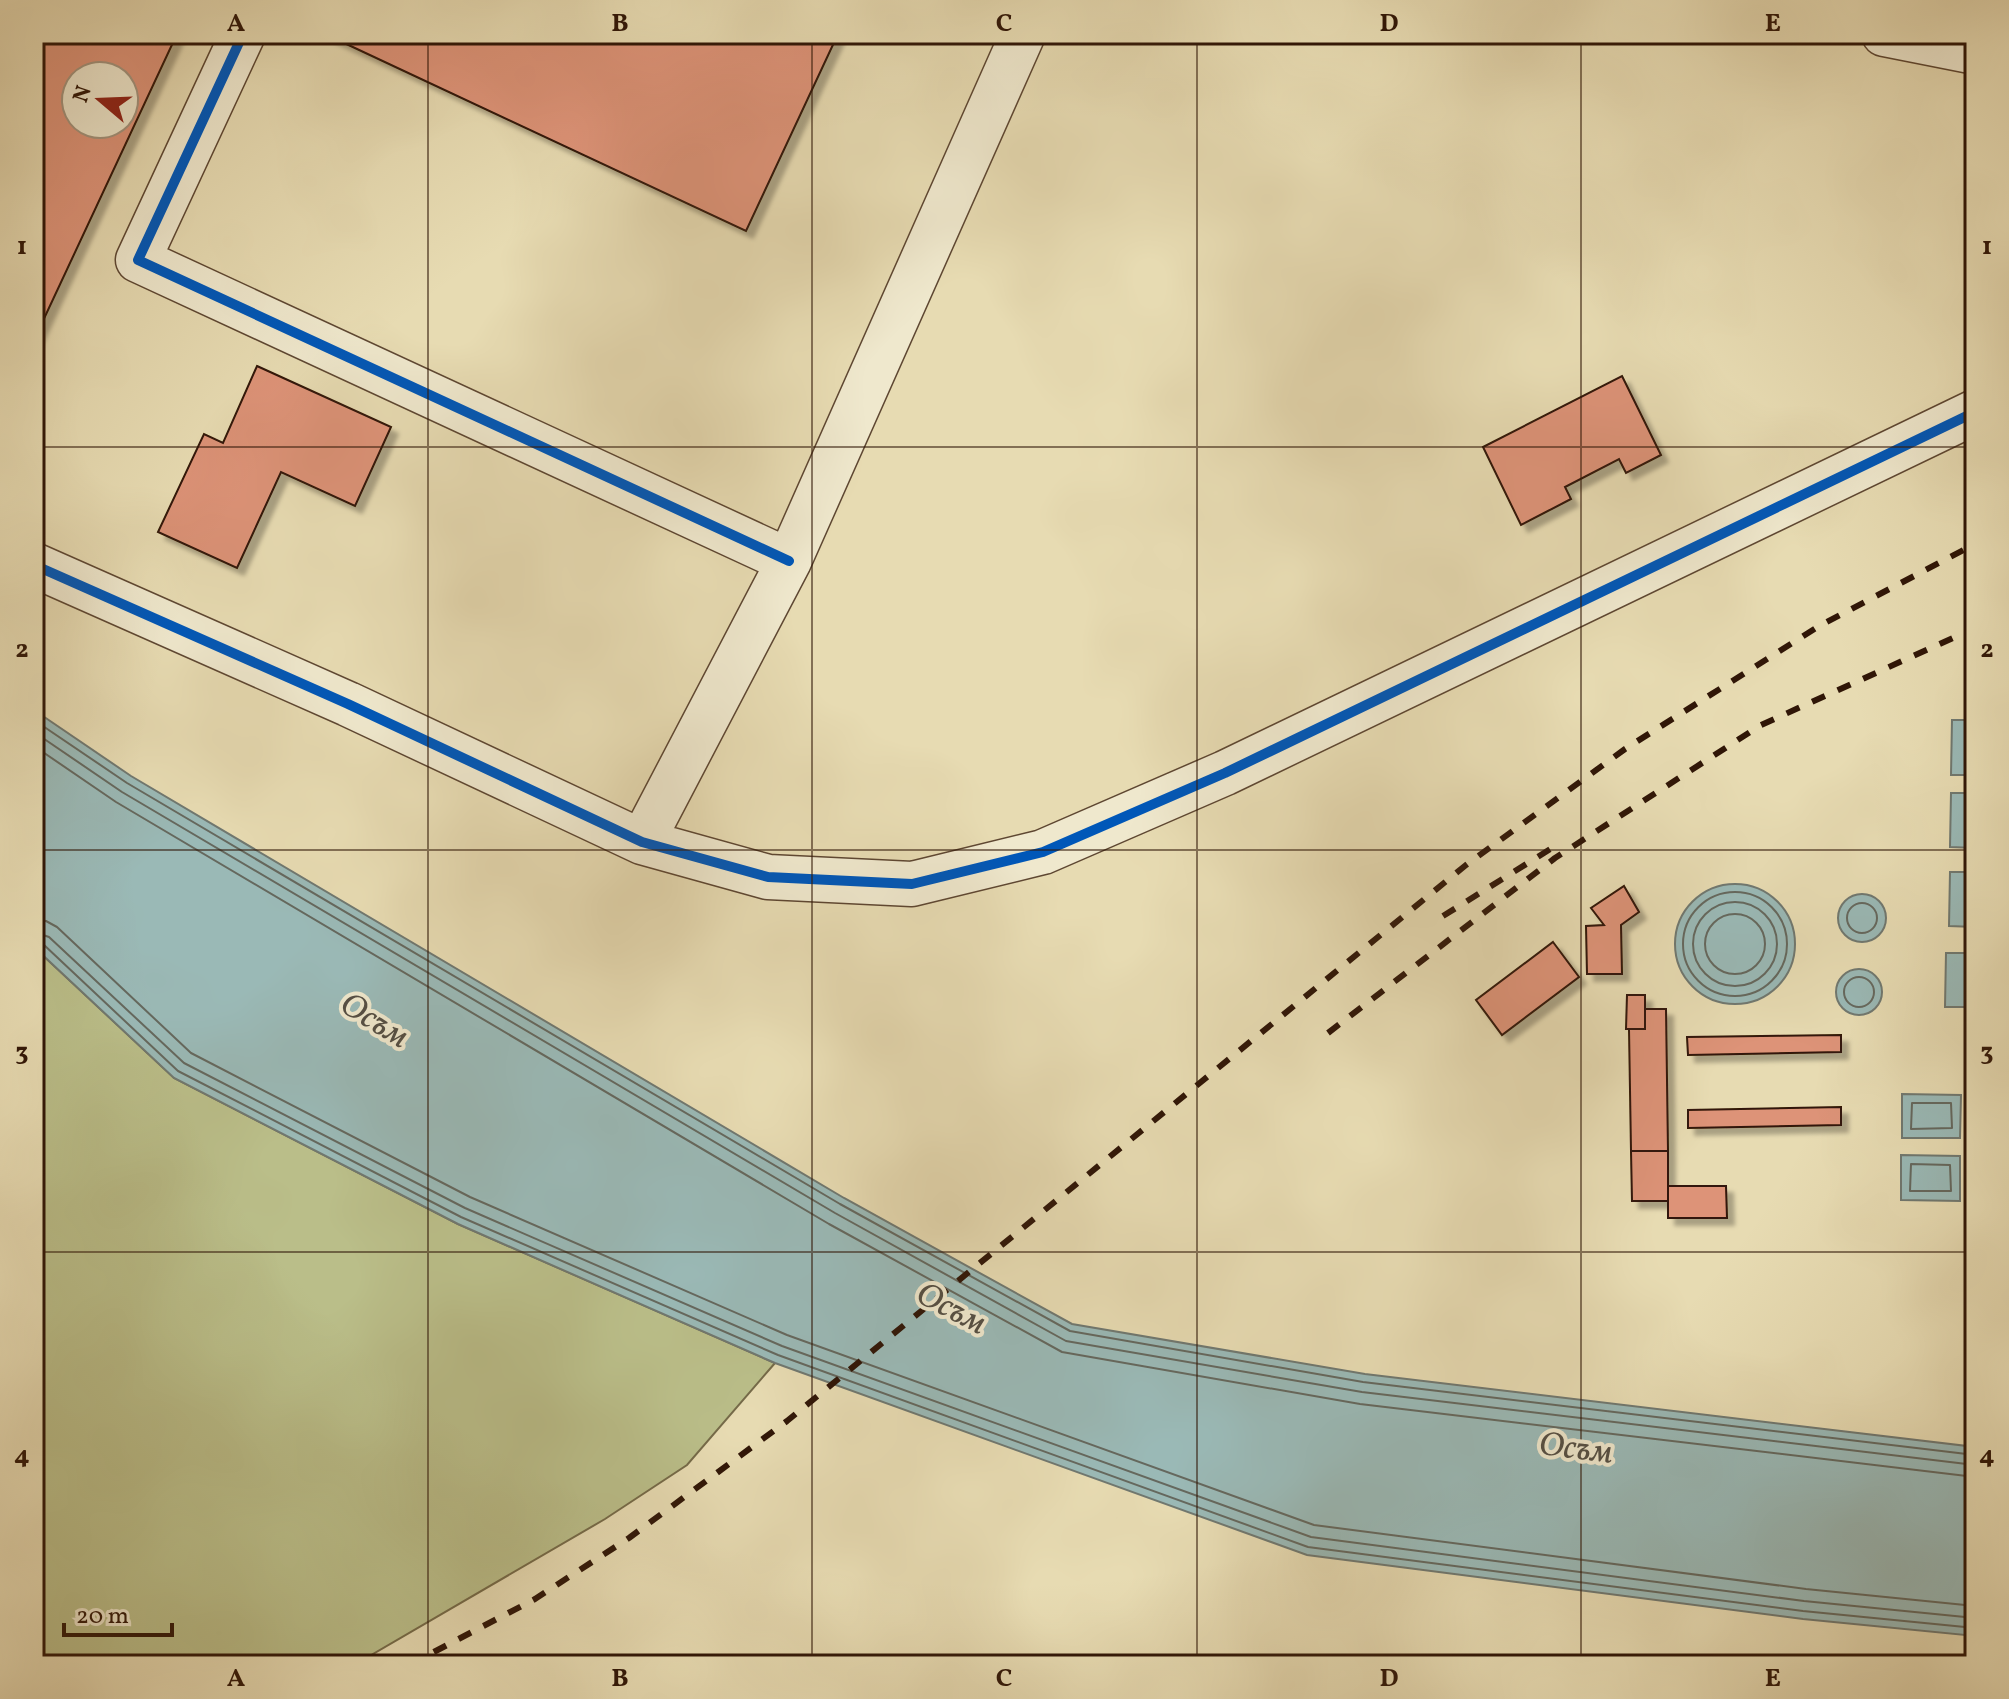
<svg xmlns="http://www.w3.org/2000/svg" width="2009" height="1699" font-family="Vollkorn,serif">
  <style>
    .green { fill: #babe89; stroke: #756a48; stroke-width: 2 }
    .water { fill: #9ab9b6; stroke: #707870; stroke-width: 2 }
    .lines { fill: none; stroke-linecap: round; stroke-linejoin: round }
    .shore { stroke: #65685e; stroke-width: 2 }
    .building { fill: #dd9378; stroke: #301607; stroke-width: 2; fill-rule: evenodd; filter: url(#shadow) }
    .minor-casing { stroke: #5e4732; stroke-width: 47 }
    .minor { stroke: #efe8cd; stroke-width: 44 }
    .rail { stroke: #301607; stroke-width: 6; stroke-dasharray: 14 14; stroke-linecap: butt }
    .cycleway-casing { stroke: #efe8cd; stroke-width: 15 }
    .cycleway { stroke: #0057b8; stroke-width: 10 }
    .grid { fill: none; stroke: #301607; stroke-width: 2; stroke-opacity: 0.55 }
    .labels { text-anchor: middle; dominant-baseline: central; stroke-width: 8; stroke-linejoin: round; paint-order: stroke }
    .water-label { font-size: 34px; font-style: italic; fill: #554f44; stroke: #efe8cd }
    .neatline { fill: none; stroke: #301607; stroke-width: 3 }
    .grid-label { font-size: 26px; text-anchor: middle; font-weight: bold; fill: #301607 }
  </style>
  <defs>
    <filter id="shadow"><feDropShadow dx="7" dy="7" stdDeviation="2" flood-color="#0004"/></filter>
  </defs>
  <rect width="100%" height="100%" fill="#e7dbb2"/>
  <filter id="stains"><feTurbulence type="fractalNoise" baseFrequency=".0025" numOctaves="4"/><feColorMatrix values="0 0 0 0 .2 0 0 0 0 .09 0 0 0 0 .02 0 0 0 .5 -.17"/></filter>
  <radialGradient id="worn" r=".72"><stop offset=".6" stop-color="#630" stop-opacity="0"/><stop offset="1" stop-color="#630" stop-opacity=".3"/></radialGradient>
  <path class="green" d="M34 947 174 1078 458 1224 775 1363 687 1465 605 1519 354 1665H34Z"/>
  <path class="water" d="M34 710 131 776 844 1198 1072 1324 1365 1374 1975 1447V1636L1803 1619 1307 1555 775 1363 458 1224 174 1078 34 947Z
    M1952 720H1975V775H1951Z
    M1951 793H1975V848L1950 847Z
    M1950 872H1975V927L1949 926Z
    M1675 944a60 60 0 1 1 120 0a60 60 0 1 1-120 0Z
    M1838 918a24 24 0 1 1 48 0a24 24 0 1 1-48 0Z
    M1946 953H1975V1007H1945Z
    M1836 992a23 23 0 1 1 46 0a23 23 0 1 1-46 0Z
    M1902 1094 1961 1095 1960 1138H1902Z
    M1901 1155 1960 1156V1201L1901 1200Z"/>
  <g class="lines">
    <path class="shore" d="M34 720 127 783 840 1204 1070 1331 1363 1382 1975 1455
      M34 732 122 792 835 1213 1066 1341 1362 1392 1975 1465
      M34 746 116 802 829 1224 1062 1352 1360 1404 1975 1477
      M1683 944a52 52 0 1 1 104 0a52 52 0 1 1-104 0Z
      M1693 944a42 42 0 1 1 84 0a42 42 0 1 1-84 0Z
      M1847 918a15 15 0 1 1 30 0a15 15 0 1 1-30 0Z
      M1705 944a30 30 0 1 1 60 0a30 30 0 1 1-60 0Z
      M34 920 46 921 57 927 191 1053 470 1197 787 1335 1314 1525 1806 1589 1975 1606
      M34 932 49 937 184 1063 465 1208 782 1346 1311 1537 1804 1601 1975 1618
      M34 942 43 944 178 1071 461 1217 778 1355 1308 1547 1803 1611 1975 1628
      M1844 992a15 15 0 1 1 30 0a15 15 0 1 1-30 0Z
      M1912 1103H1951L1952 1128 1911 1129Z
      M1911 1164 1950 1165 1951 1191H1910Z"/>
  </g>
  <path class="building" d="M34 34H177L34 340ZM76 76H124V124H76Z
    M325 34H838L746 231Z
    M257 366 391 427 355 506 281 472 237 568 158 532 204 434 223 443Z
    M1622 376 1661 455 1626 473 1619 459 1565 487 1571 499 1521 525 1483 447Z
    M1624 886 1639 912 1621 925 1622 974H1587L1586 926 1604 925 1591 908Z
    M1553 942 1579 977 1502 1035 1476 1000Z
    M1627 995H1645V1029H1626Z
    M1645 1009H1666L1668 1151H1631L1629 1029H1645Z
    M1841 1035V1052L1688 1055 1687 1037Z
    M1841 1107V1125L1688 1128V1110Z
    M1631 1151H1668V1201H1632Z
    M1668 1186H1726L1727 1218H1668Z"/>
  <g class="lines">
    <defs>
      <path id="minor" d="M243 34 138 260 789 561
        M1884 34 1975 52
        M34 565 348 704 642 842 768 877 912 884 1043 852 1225 773 1975 412
        M642 842 789 561 1023 34"/>
    </defs>
    <use href="#minor" class="minor-casing"/>
    <use href="#minor" class="minor"/>
    <path class="rail" d="M1443 916 1552 848
      M1328 1033 1555 858 1761 725 1975 628
      M409 1665 535 1599 629 1538 787 1421 1466 865 1625 749 1819 626 1975 544"/>
    <defs>
      <path id="cycleway" d="M243 34 138 260 789 561
        M34 565 348 704 642 842 768 877 912 884 1043 852 1225 773 1975 412"/>
    </defs>
    <use href="#cycleway" class="cycleway-casing"/>
    <use href="#cycleway" class="cycleway"/>
  </g>
  <path class="grid" d="M428 34V1665M812 34V1665M1197 34V1665M1581 34V1665M34 447H1975M34 850H1975M34 1252H1975"/>
  <g class="labels">
    <g class="water-label">
      <text transform="translate(374 1022) rotate(32)">Осъм</text>
      <text transform="translate(951 1310) rotate(28)">Осъм</text>
      <text transform="translate(1576 1450) rotate(7)">Осъм</text>
    </g>
  </g>
  <rect width="2009" height="1699" fill="none" stroke="#e7dbb2" stroke-width="88"/>
  <g transform="translate(100 100) rotate(289)"><circle r="38" fill="#efe8cd" stroke="#a3947e" stroke-width="2"/>
  <path d="M0-6L14 30L0 20L-14 30Z" fill="#8f2418"/>
  <text y="-12" font-size="22" font-weight="bold" text-anchor="middle" fill="#301607">N</text>
  </g>
  <path d="M64 1623v12h108v-12" fill="none" stroke="#301607" stroke-width="4"/>
  <text x="76" y="1623" font-size="24" fill="#301607" stroke="#efe8cd" stroke-width="6" paint-order="stroke">20 m</text>
  <rect x="44" y="44" width="1921" height="1611" class="neatline"/>
  <g class="grid-label">
    <text x="236" y="31">A</text>
    <text x="620" y="31">B</text>
    <text x="1004" y="31">C</text>
    <text x="1389" y="31">D</text>
    <text x="1773" y="31">E</text>
    <text x="22" y="254">1</text>
    <text x="1987" y="254">1</text>
    <text x="22" y="657">2</text>
    <text x="1987" y="657">2</text>
    <text x="22" y="1060">3</text>
    <text x="1987" y="1060">3</text>
    <text x="22" y="1463">4</text>
    <text x="1987" y="1463">4</text>
    <text x="236" y="1686">A</text>
    <text x="620" y="1686">B</text>
    <text x="1004" y="1686">C</text>
    <text x="1389" y="1686">D</text>
    <text x="1773" y="1686">E</text>
  </g>
  <rect width="100%" height="100%" filter="url(#stains)"/>
  <rect width="100%" height="100%" fill="url(#worn)"/>
</svg>
